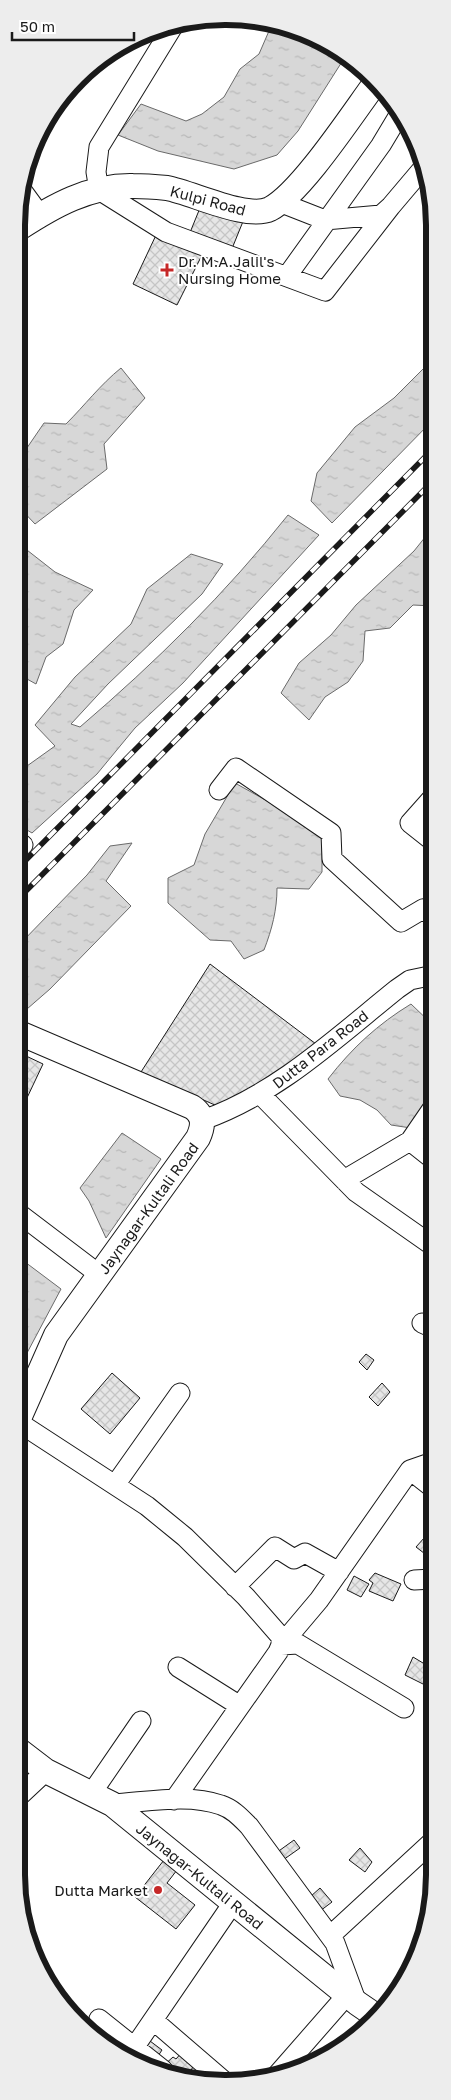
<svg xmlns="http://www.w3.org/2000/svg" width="451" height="2100" font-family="'Golos Text',sans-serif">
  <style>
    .water { fill: url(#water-ripples); stroke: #6a6a6a }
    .building { fill: url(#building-cross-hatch); stroke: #1a1a1a }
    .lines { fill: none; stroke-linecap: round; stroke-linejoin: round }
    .minor-casing { stroke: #1a1a1a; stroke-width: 21 }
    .major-casing { stroke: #1a1a1a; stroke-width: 26 }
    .minor { stroke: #fff; stroke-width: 19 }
    .major { stroke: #fff; stroke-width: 24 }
    .rail-casing { stroke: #1a1a1a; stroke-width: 5.5 }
    .rail { stroke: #fff; stroke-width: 4; stroke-dasharray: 11; stroke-linecap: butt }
    .poi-dot { fill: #c62828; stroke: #fff; stroke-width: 2 }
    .labels { text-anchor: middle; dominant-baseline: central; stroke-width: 4; stroke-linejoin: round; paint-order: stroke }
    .street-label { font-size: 15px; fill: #1a1a1a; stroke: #fff }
    .poi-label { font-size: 15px; fill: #1a1a1a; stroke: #fff; text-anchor: start }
    .rim { fill: none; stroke: #1a1a1a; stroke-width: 6 }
  </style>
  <defs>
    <pattern id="water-ripples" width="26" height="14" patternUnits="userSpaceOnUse" patternTransform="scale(1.25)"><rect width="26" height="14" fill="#d7d7d7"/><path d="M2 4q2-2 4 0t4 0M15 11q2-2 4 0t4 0" fill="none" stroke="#b8b8b8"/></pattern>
    <pattern id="building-cross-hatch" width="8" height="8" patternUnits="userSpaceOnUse" patternTransform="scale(1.25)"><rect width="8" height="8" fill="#e6e6e6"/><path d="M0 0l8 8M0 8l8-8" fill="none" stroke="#c5c5c5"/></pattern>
  </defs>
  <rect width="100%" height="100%" fill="#fff"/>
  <path class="water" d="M272 24 318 38 345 57 298 131 277 155 234 169 158 151 118 135 141 104 186 121 202 114 224 97 240 69 259 54Z
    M434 358V419L332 523 311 501 317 473 355 427 394 398Z
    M121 368 145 398 104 444 107 469 35 524 18 506V461L44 423 66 424C85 405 100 385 121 368Z
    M288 515 319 535 183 683 135 728 97 774 32 833 17 824V770L20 771 55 746 35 725 75 677 131 624 147 589 191 554 223 564 202 594 108 684 71 724 80 727C156 662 226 593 288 515Z
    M434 526V606L413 605 390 628 365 631 363 661 348 682 325 697 309 720 281 693 299 663 331 635 356 605 414 551Z
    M18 543 55 572 93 590 74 610 63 644 46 657 36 684 18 674Z
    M235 783 294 816 322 839V872L309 889 277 888C277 910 272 929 264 950L244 959 231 941 210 940 168 903V878L194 865 205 834Z
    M132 843 106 881 131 906 50 989 27 1009 17 1002V947L87 875 110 846Z
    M411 1004 434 1026V1097L411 1128 391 1125 377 1110 360 1100 340 1096 328 1079C352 1048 378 1024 411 1004Z
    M122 1133 161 1159 106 1238 89 1201 80 1188Z
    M17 1256 61 1289 27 1353 17 1381Z"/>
  <path class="building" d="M202 203 244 219 231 251 189 235Z
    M157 233 202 255 177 305 133 284Z
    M210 964 320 1047 226 1110 141 1072Z
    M24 1055 43 1064 17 1119V1069Z
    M366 1354 374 1360 367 1370 359 1362Z
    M112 1373 140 1398 110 1434 81 1409Z
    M382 1383 390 1392 378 1406 369 1397Z
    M433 1528V1549L429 1557 416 1547Z
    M375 1573 401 1584 393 1601 369 1591 373 1583 369 1580Z
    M354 1576 369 1584 361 1597 347 1590Z
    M413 1657 433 1669V1689L405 1675Z
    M16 1763 30 1777 16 1791Z
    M294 1840 300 1848 283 1860 276 1853Z
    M360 1848 372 1862 365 1872 349 1860Z
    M164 1860 177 1870 167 1883 195 1905 176 1929 135 1897Z
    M320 1888 332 1902 320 1911 310 1897Z
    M150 2041 162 2050 158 2056 146 2045Z
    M183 2051 191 2059 187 2061 193 2067 187 2077 173 2073 163 2066 173 2057 176 2059Z
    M201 2068 212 2081 211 2083 193 2078Z"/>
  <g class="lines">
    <defs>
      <path id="minor" d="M175 23 99 147 96 172 99 190 166 232 325 291 391 206
        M21 189 40 215
        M279 202 325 220 381 215 391 206 424 167
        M287 276 381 145 399 115
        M219 790 236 768 331 833 332 859 401 922 423 909 434 917
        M17 841 23 845
        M434 842 410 823 434 796
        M261 1095 356 1192 433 1246
        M203 1120C277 1094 336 1038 397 989L410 980 434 975
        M410 1141 434 1160
        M344 1180 410 1141 434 1106
        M17 1212 100 1275
        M422 1323 433 1328
        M18 1422 147 1506 185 1537 246 1597 281 1637V1645L278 1652 174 1800
        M410 1470 433 1488
        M115 1485 180 1393
        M414 1580 433 1579
        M235 1587 275 1547 294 1559 305 1553 339 1572
        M281 1645 319 1600 410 1470 433 1462
        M281 1645 298 1644 404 1708
        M178 1667 240 1706
        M91 1794 141 1721
        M16 1799 46 1771
        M112 1804C147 1802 188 1793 221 1805 233 1809 241 1818 249 1826L335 1943 357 2003
        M330 1936 433 1841
        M99 2019 163 2070
        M153 2020 225 2082
        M127 2058 233 1903
        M277 2075 347 1995"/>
      <path id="major" d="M18 229C53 206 90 185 133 186 144 186 157 187 167 188 193 193 247 220 270 209 301 193 353 113 376 82
        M17 1423 56 1335 198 1138C204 1125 204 1115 192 1107L17 1032
        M16 1748 46 1771 112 1804 357 2003 376 2016"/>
    </defs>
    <use href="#minor" class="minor-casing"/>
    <use href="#major" class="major-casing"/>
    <use href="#minor" class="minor"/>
    <use href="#major" class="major"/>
    <defs>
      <path id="rail" d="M17 869 434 448
        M17 900 434 480"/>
    </defs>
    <use href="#rail" class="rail-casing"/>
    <use href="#rail" class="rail"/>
  </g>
  <g class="poi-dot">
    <path d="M164.5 262.5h5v5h5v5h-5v5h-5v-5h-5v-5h5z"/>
    <circle cx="158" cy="1890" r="5"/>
  </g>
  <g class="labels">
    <g class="street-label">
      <text transform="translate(208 200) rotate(15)">Kulpi Road</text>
      <text transform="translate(320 1049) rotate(-38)">Dutta Para Road</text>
      <text transform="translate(148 1208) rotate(-54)">Jaynagar-Kultali Road</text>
      <text transform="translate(200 1876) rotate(39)">Jaynagar-Kultali Road</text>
    </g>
    <g class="poi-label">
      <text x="178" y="261">Dr. M.A.Jalil's<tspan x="178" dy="17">Nursing Home</tspan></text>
      <text x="148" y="1890" text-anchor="end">Dutta Market</text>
    </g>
  </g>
  <path d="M0 0H451V2100H0ZM225 25H226A200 200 0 0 1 426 225V1875A200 200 0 0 1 226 2075H225A200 200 0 0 1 25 1875V225A200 200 0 0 1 225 25Z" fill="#ededed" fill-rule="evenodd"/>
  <path class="rim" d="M225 25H226A200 200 0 0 1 426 225V1875A200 200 0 0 1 226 2075H225A200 200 0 0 1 25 1875V225A200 200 0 0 1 225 25Z"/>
  <path d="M12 32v8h122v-8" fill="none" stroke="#1a1a1a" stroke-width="2.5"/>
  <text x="20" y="32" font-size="15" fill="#1a1a1a" stroke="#ffffff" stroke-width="4" paint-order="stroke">50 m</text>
</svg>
